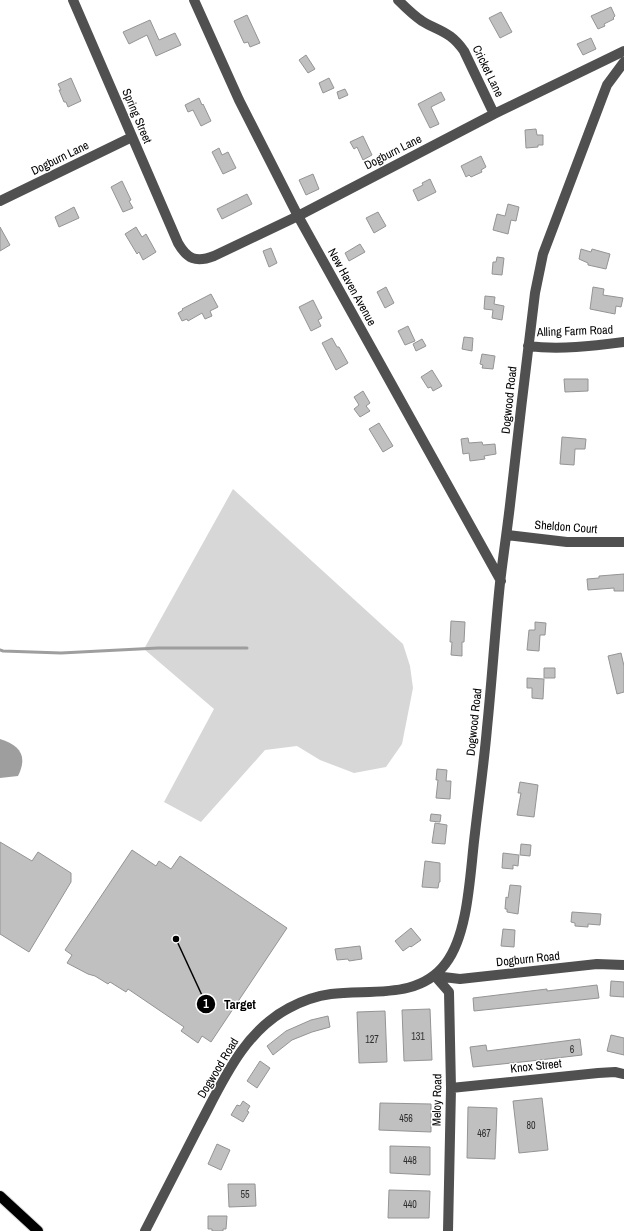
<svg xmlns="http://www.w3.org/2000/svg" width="624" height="1231" font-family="'Archivo Narrow',sans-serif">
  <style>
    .green { fill: #d7d7d7 }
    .water { fill: #9e9e9e }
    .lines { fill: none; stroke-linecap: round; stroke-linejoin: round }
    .stream { stroke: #9e9e9e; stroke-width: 3 }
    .building { fill: #c0c0c0; stroke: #949494 }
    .major-casing { stroke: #dbdbdb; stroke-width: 12 }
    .minor { stroke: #505050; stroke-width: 10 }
    .major { stroke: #000; stroke-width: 10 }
    .labels { text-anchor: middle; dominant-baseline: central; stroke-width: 3; stroke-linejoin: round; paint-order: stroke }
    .number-label { font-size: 10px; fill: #303030 }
    .street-label { font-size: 12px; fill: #000; stroke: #fff }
    .leader { fill: none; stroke: #000; stroke-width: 1.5 }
    .callout-dot { fill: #000; stroke: #fff; stroke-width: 1.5 }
    .mark-label { font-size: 12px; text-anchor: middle; font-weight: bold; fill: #fff }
    .callout-label { font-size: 13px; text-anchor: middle; font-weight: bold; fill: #000; stroke: #fff; stroke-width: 3; stroke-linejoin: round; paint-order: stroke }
  </style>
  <rect width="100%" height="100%" fill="#fff"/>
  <path class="green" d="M233 489 403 644 410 666 413 688 402 744 386 767 354 773 320 760 297 746 265 750 201 822 164 802 214 709 144 649Z"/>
  <path class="water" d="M0 739C20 745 28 756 18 776L0 778Z"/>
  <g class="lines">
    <path class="stream" d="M0 650 3 651 61 653 158 648H247"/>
  </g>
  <path class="building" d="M611 7 615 16 613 18 614 19 604 24 605 26 598 29 591 16Z
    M501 12 512 32 500 38 489 18Z
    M247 15 260 43 250 47 248 42 244 43 234 21Z
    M150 20 159 40 175 33 181 45 156 56 147 35 129 44 123 32Z
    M591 38 596 49 583 55 577 44Z
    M306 55 315 69 308 73 299 60Z
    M71 78 81 101 68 107 66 102H64L59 90H61L58 84Z
    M329 78 334 88 323 93 319 83Z
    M345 89 348 95 339 99 337 92Z
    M441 92 445 100 431 107 439 124 430 128 418 104Z
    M199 98 202 105 203 104 211 121 201 126 193 110 188 112 185 105Z
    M536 129 537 135H543V145H538V147L526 148 525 130Z
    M363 136 372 155 363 160 357 147 354 149 350 142Z
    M219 148 222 155 228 152 236 168 223 174 212 152Z
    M481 156 486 167 481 170 482 172 471 177 469 175 466 177 461 166Z
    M313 174 319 189 306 195 299 180Z
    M430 179 436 192 418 201 413 190 423 185 422 183Z
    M122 181 131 200 129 201 133 208 123 212 111 187Z
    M247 194 252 204 222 219 217 209Z
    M508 204 519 207 516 221 511 220 508 234 493 230 497 214 505 216Z
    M74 207 79 218 59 227 55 217Z
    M378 212 386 226 374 233 366 218Z
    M0 227 10 245 0 251Z
    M136 227 142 237 146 234 156 252 143 260 139 252 137 254 125 234Z
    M360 244 365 252 349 261 345 253Z
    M271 248 277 263 269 267 263 251Z
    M581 249 591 252 592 249 610 254 606 269 588 265V263L579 259Z
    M497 257 504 258 502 275 492 274 493 262H496Z
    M386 287 394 303 385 308 377 292Z
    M593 287 604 289 603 295 623 298 621 307 616 306 615 314 590 309Z
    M211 294 218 307 210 311 212 316 205 319 202 313 188 321 187 319 182 321 178 313 183 310 182 309Z
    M485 296 495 297 494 304 504 306 502 320 492 318 493 310 484 309Z
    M313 300 322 318 318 320 321 326 311 331 299 307Z
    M408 326 415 341 405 345 398 331Z
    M464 337 473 338 472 351 462 349Z
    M332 338 337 347H339L348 363 336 370 322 343Z
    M422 339 426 346 416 351 413 344Z
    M482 354 495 356 493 369 482 368 483 365 480 364Z
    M432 370 442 386 433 391 431 387 428 388 421 377Z
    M564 379H588V391L565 392Z
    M363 391 370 403 366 406 370 411 360 417 354 409 359 405 354 397Z
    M379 423 393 446 383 452 369 429Z
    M562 437 586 439 585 449H575L574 465 560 464Z
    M468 438 469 443 482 442 483 445 495 444 496 454 484 456 485 459 470 461 469 453 463 454 461 439Z
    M624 574V591H614V588L588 590 587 579 599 578V576Z
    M451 621 465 622 464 642H462V656L451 655 452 642H450Z
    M535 622 546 623 545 635H540L539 651 527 650 529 630H535Z
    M621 653 624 666V692L617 694 608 656Z
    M544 668H555V678H544Z
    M527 678 544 679 543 699 532 698V688H527Z
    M437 769 447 770 446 781H451L450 799 436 798 438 780H436Z
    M520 782 538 785 534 817 517 815 521 793H518Z
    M431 814 441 815 440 822 430 821Z
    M435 823 447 825 445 844 432 843Z
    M0 842 32 861 38 852 71 873V882L29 952 0 934Z
    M521 844 531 845 530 856 520 855Z
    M132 850 156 866 159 861 171 869 180 856 287 928 211 1042 202 1036 198 1043 181 1031 184 1027 128 989 126 992 110 982 108 984 95 976 88 974 67 963 72 955 65 950Z
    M503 853 519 855 518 866 513 865V869L502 868Z
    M425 861 440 863V882H439L438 888 422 887Z
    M510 885 521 886 518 914 507 912V909H505L506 897 508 898Z
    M572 912 601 914 600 925 588 924V927L575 926V923L571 922Z
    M411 928 421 940 411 947 410 946 403 951 395 941Z
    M503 929 515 930 514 947 501 946Z
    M360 946 362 959 349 961 348 959 337 960 335 949Z
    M611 981 624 982V997L610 996Z
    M597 985 599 998 474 1011 473 998 547 989V991Z
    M430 1009 432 1060 404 1061 402 1010Z
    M385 1011 387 1062 359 1063 357 1012Z
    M328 1016 330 1027 312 1032 292 1040 273 1055 267 1046 286 1031 311 1020Z
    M611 1035 624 1038V1055L607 1051Z
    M580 1039 582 1055 531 1061 473 1067 470 1047 486 1045 487 1051Z
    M260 1061 270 1068 257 1088 247 1081Z
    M542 1098 548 1150 519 1153 513 1101Z
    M243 1101 250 1106 247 1111 249 1112 243 1122 231 1115 237 1105 240 1106Z
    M380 1103 431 1104V1132L379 1130Z
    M468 1107 497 1108 495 1159 467 1158Z
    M217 1144 230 1150 221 1170 208 1164Z
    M390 1146 430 1147V1175L390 1173Z
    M228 1184H255L256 1206 229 1207Z
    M389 1190 430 1191 429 1218H388Z
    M208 1216H227L226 1229H223V1231H212V1229H208Z"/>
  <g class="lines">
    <defs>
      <path id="major" d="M0 1196 38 1231"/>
    </defs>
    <use href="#major" class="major-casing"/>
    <path class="minor" d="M73 0 178 243C187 259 196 263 214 256L298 216 494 114 624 51
      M194 0 239 100 298 216 501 581
      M398 0C405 7 413 15 422 21 440 32 450 31 464 51L494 114
      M0 201 132 137
      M528 346C559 350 593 346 624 342
      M507 535 567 542H624
      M435 976 449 992 451 1088 448 1231
      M435 976 460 979 597 964 624 965
      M451 1088 598 1073 615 1072 624 1074
      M145 1231C163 1196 181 1161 199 1126 222 1083 243 1032 289 1008 302 1001 316 996 331 994 370 989 419 1000 446 963 469 933 470 871 475 833 479 798 484 763 487 728 492 679 495 631 500 583 503 557 507 531 510 505 518 434 526 364 535 293L543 254 602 98 607 85 624 62"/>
    <use href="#major" class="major"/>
  </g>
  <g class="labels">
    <g class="number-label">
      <text x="418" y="1036">131</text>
      <text x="372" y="1039">127</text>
      <text x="572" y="1049">6</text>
      <text x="406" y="1118">456</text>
      <text x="531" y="1125">80</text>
      <text x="484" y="1133">467</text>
      <text x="410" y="1160">448</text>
      <text x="245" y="1194">55</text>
      <text x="410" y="1204">440</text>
    </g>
    <g class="street-label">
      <text transform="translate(488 71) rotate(64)">Cricket Lane</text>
      <text transform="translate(137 116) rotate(67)">Spring Street</text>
      <text transform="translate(393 152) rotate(-27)">Dogburn Lane</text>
      <text transform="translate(60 158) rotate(-26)">Dogburn Lane</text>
      <text transform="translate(352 287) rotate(61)">New Haven Avenue</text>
      <text transform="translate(575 331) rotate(-2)">Alling Farm Road</text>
      <text transform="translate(509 400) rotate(-84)">Dogwood Road</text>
      <text transform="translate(566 527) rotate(4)">Sheldon Court</text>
      <text transform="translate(474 722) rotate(-84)">Dogwood Road</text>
      <text transform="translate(528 959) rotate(-6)">Dogburn Road</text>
      <text transform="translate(536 1066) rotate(-6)">Knox Street</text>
      <text transform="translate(218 1068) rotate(-59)">Dogwood Road</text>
      <text transform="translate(437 1100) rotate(-89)">Meloy Road</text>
    </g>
  </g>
  <path class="leader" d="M176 939L206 1004"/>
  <g class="callout-dot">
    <circle cx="176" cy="939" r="4"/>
    <circle cx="206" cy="1004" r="10"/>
  </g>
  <g class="mark-label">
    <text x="206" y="1008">1</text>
  </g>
  <g class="callout-label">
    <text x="240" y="1009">Target</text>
  </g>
</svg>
